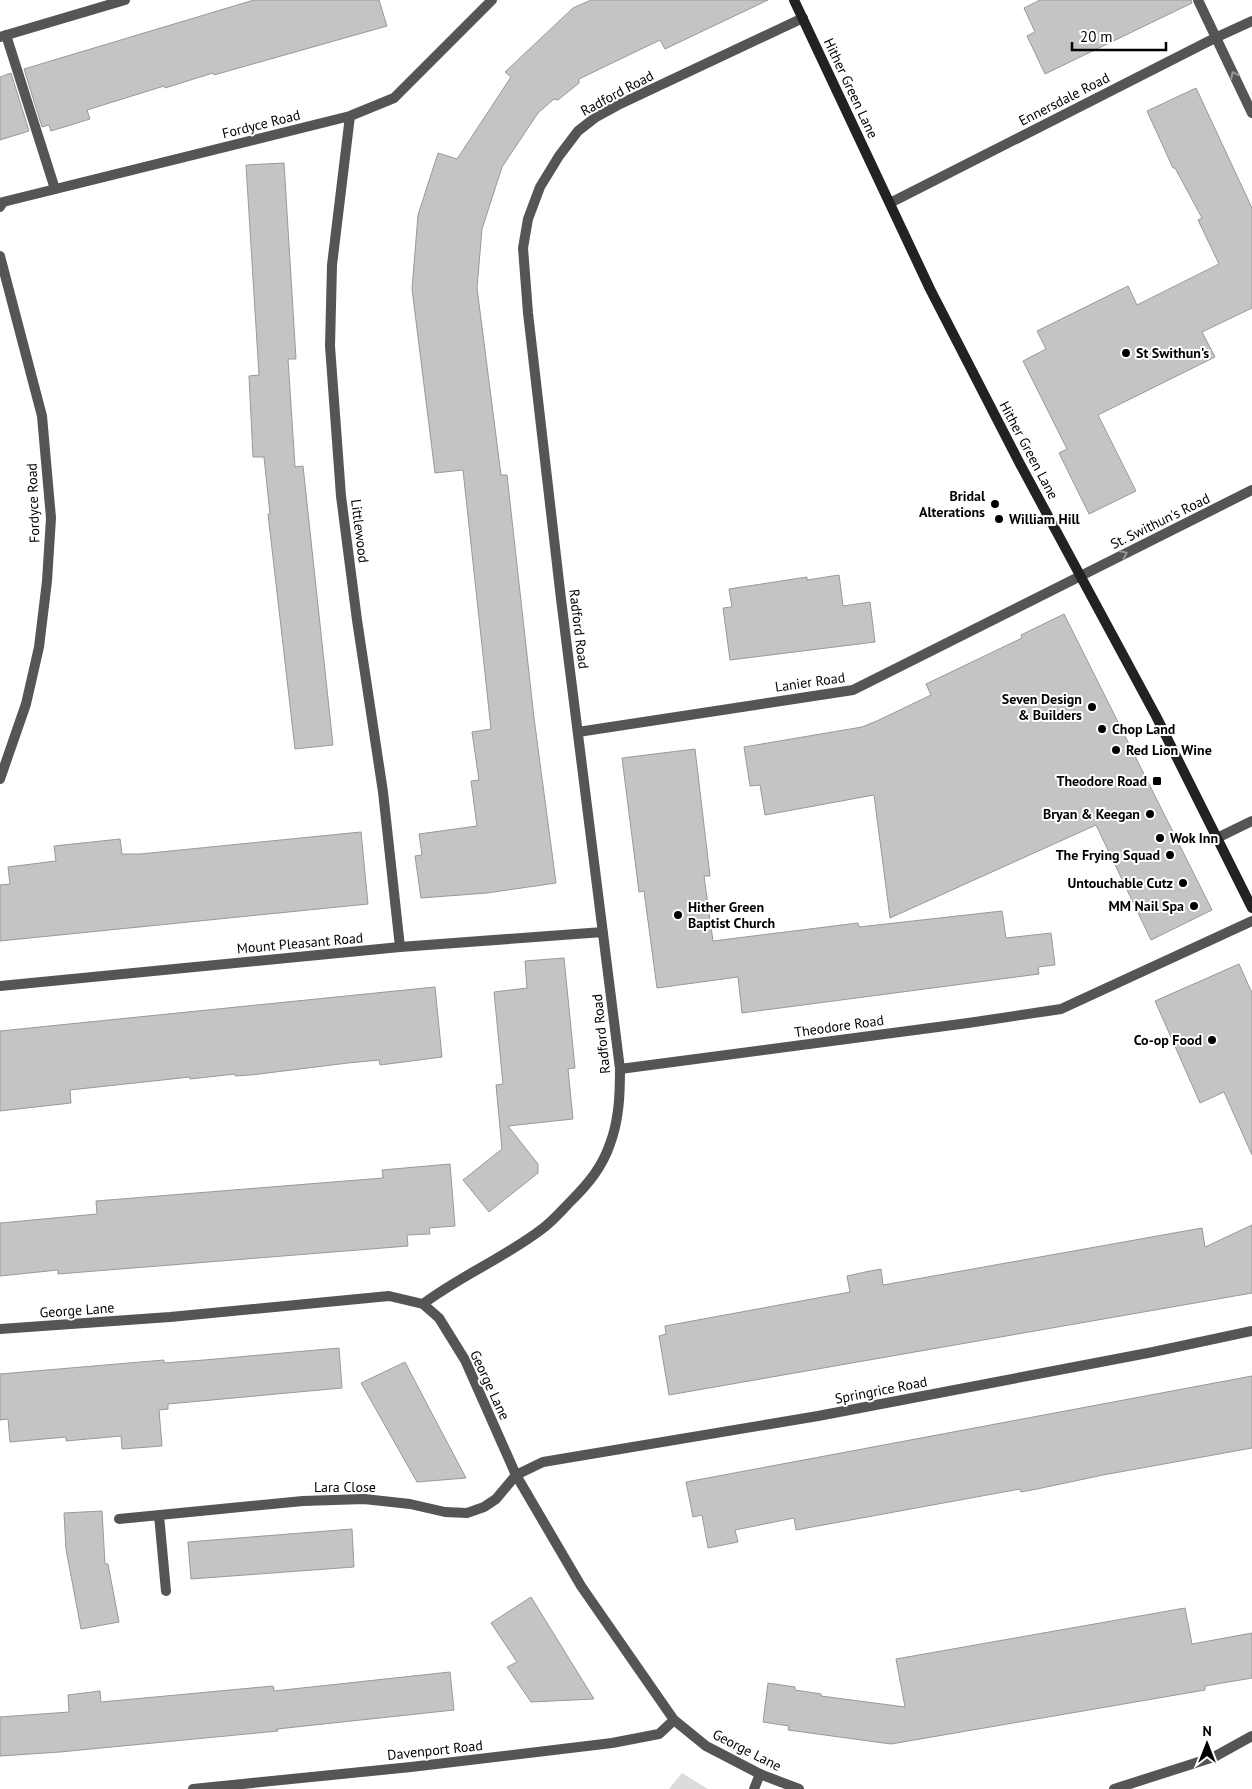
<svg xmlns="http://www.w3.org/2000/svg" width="1252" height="1789" font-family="'PT Sans',sans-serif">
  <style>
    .green { fill: #dcdcdc }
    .building { fill: #c4c4c4; stroke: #999 }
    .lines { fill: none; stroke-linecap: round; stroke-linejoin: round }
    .lane { stroke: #555; stroke-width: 10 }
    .street { stroke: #555; stroke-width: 10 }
    .secondary { stroke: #222; stroke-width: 10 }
    .oneway { stroke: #999 }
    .poi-dot { fill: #000; stroke: #fff; stroke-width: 2 }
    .labels { text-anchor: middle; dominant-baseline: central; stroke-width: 4; stroke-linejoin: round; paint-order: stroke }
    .street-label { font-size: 14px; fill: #000; stroke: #fff }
    .poi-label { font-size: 14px; font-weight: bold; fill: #000; stroke: #fff; text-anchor: end }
  </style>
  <rect width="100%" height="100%" fill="#fff"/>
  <path class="green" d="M682 1773 708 1789H669Z"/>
  <path class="building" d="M254 0H379L387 26 214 75 213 73 165 88 164 86 87 110 90 119 51 131 49 125 42 127 24 69Z
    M591 0H768L665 49 660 40 579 79V83L558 100 554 99 538 113 502 167 482 229 477 288 501 475H507L534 718 556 883 487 893 421 898 415 856 422 855 419 834 477 826 471 781 479 780 472 732 491 729 463 470 435 473 412 289 418 215 438 153 457 159 511 77 505 72 573 8Z
    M1040 0H1191L1192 3 1045 74 1027 36 1035 32 1024 8Z
    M11 73 29 131 0 140V77Z
    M1196 88 1252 208V308L1202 332 1215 357 1098 415 1136 491 1089 514 1059 453 1067 449 1023 361 1046 349 1037 331 1128 286 1137 305 1219 264 1198 220 1202 218 1175 168H1173L1147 111Z
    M284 163 296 359H288L295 467 303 466 333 745 295 749 268 514H270L264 457H253L249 376 259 375 246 165Z
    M839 575 843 606 870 602 875 642 730 660 723 608 732 607 729 589 807 577V580Z
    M1064 614 1212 910 1151 940 1096 825 890 918 874 795 765 815 760 785 750 786 744 747 862 727 879 720 931 695 926 684 1022 638 1021 635Z
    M695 749 710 876H704L713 941 858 923 859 927 1002 911 1006 938 1051 933 1055 965 1038 967 1039 974 742 1013 738 977 657 988 644 891 639 892 622 758Z
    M361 832 368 904 0 941V885L10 884 8 867 56 861 54 846 120 839 122 854H140Z
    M564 958 575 1068 568 1069 573 1119 508 1126 538 1164V1173L489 1212 463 1180 502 1149 496 1085 503 1084 494 992 527 988 525 961Z
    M1239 964 1252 993V1155L1224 1092 1200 1103 1155 1001Z
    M435 987 442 1057 380 1065 379 1060 348 1063 251 1075 235 1076V1074L190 1079V1077L70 1090 71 1103 0 1111V1031Z
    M450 1164 455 1226 429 1228 430 1234 407 1235 408 1246 58 1274V1270L0 1276V1223L97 1214 96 1201 383 1178 382 1170Z
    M1252 1225V1293L669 1395 659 1336 666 1334 665 1326 850 1292 847 1276 865 1272 881 1269 883 1285 1202 1228 1205 1247Z
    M339 1348 342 1388 168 1404V1409L159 1410 162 1446 122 1449 121 1436 66 1441V1437L10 1442 8 1419 0 1420V1374L164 1360V1363L204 1360Z
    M405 1362 428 1406 466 1478 417 1482 361 1383Z
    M1252 1376V1448L1103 1475 1037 1489 1021 1492 1020 1489 796 1530 794 1518 735 1530 738 1542 708 1548 702 1515 693 1517 686 1482Z
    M102 1511 105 1564H108L119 1622 81 1629 66 1549 64 1513Z
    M352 1529 354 1567 191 1579 188 1542Z
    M531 1597 594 1699 531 1702 507 1667 517 1662 491 1623Z
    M1185 1608 1192 1644 1252 1633V1678L1205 1686V1690L891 1744 788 1730 789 1726 763 1722 768 1683 795 1687V1690L821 1694V1696L905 1707 896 1659Z
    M450 1672 454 1710 277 1729 278 1731 60 1752 0 1756V1717L69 1712 68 1695 100 1691 101 1702 273 1686 274 1691Z"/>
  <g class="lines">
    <path class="lane" d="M6 35 55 189
      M754 1789 760 1774"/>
    <path class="street" d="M1198 0 1252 113
      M0 37 125 0
      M350 116 332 265 330 346 341 496 357 620 383 792 400 947
      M890 203 1215 38 1252 21
      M0 207 3 202 350 116 394 98 492 0
      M0 256 42 416 51 518 47 581 39 647 26 704 0 779
      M578 732 853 690 1252 490
      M1217 838 1252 821
      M0 986 400 947 603 932
      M620 1069 968 1023 1061 1009 1252 921
      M423 1304C460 1276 504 1258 542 1229 553 1221 562 1210 572 1200 589 1183 602 1167 610 1144 619 1120 620 1095 620 1069L561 599 528 313 523 248 528 219 540 187 559 156 578 131 596 117 618 105 803 18
      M0 1329 170 1317 389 1296 423 1304 439 1318 465 1360 516 1475 581 1586 674 1720 706 1746 760 1774 799 1789
      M159 1515 166 1591
      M119 1519 303 1501 364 1499 410 1504 445 1512 467 1513 484 1507 496 1499 516 1475 543 1462 818 1416 1153 1352 1252 1331
      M193 1789 411 1767 612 1743 659 1734 674 1720
      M1114 1789 1214 1757 1252 1736"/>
    <path class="secondary" d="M794 0 930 289 1020 464 1156 716 1252 908"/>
  </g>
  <defs><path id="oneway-chevron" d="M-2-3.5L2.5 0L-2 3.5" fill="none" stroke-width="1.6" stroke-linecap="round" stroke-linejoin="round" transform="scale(1.25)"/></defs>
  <g class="oneway">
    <use href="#oneway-chevron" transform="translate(1234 75) rotate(-116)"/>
    <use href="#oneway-chevron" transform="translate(1124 554) rotate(-26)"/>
  </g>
  <g class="poi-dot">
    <circle cx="1126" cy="353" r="5"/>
    <circle cx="995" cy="504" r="5"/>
    <circle cx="999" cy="519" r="5"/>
    <circle cx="1092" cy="707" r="5"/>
    <circle cx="1102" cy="729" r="5"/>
    <circle cx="1116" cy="750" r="5"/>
    <rect x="1152" y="776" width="10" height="10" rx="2.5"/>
    <circle cx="1150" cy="814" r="5"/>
    <circle cx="1160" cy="838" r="5"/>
    <circle cx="1170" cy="855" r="5"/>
    <circle cx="1183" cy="883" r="5"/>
    <circle cx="1194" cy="906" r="5"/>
    <circle cx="678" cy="915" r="5"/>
    <circle cx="1212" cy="1040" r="5"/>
  </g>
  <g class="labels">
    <g class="street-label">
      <text transform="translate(851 88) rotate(65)">Hither Green Lane</text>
      <text transform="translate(617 93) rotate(-28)">Radford Road</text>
      <text transform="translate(1064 99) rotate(-27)">Ennersdale Road</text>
      <text transform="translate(261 124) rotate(-14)">Fordyce Road</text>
      <text transform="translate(1029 450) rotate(62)">Hither Green Lane</text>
      <text transform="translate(33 503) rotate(-92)">Fordyce Road</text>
      <text transform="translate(1160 521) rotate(-26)">St. Swithun's Road</text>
      <text transform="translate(360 531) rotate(83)">Littlewood</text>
      <text transform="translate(579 629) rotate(83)">Radford Road</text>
      <text transform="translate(810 682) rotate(-8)">Lanier Road</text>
      <text transform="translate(300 943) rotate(-5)">Mount Pleasant Road</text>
      <text transform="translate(839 1026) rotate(-8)">Theodore Road</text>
      <text transform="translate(601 1034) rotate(-96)">Radford Road</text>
      <text transform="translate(77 1310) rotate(-4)">George Lane</text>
      <text transform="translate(490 1385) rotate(65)">George Lane</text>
      <text transform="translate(881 1390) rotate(-11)">Springrice Road</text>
      <text x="345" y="1487">Lara Close</text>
      <text transform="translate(435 1750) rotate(-6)">Davenport Road</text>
      <text transform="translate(747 1750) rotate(27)">George Lane</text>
    </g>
    <g class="poi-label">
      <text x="1136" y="353" text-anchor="start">St Swithun's</text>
      <text x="985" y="496">Bridal<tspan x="985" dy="16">Alterations</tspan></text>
      <text x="1009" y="519" text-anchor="start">William Hill</text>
      <text x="1082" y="699">Seven Design<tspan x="1082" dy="16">&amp; Builders</tspan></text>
      <text x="1112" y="729" text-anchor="start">Chop Land</text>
      <text x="1126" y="750" text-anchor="start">Red Lion Wine</text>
      <text x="1147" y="781">Theodore Road</text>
      <text x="1140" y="814">Bryan &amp; Keegan</text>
      <text x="1170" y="838" text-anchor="start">Wok Inn</text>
      <text x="1160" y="855">The Frying Squad</text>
      <text x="1173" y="883">Untouchable Cutz</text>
      <text x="1184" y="906">MM Nail Spa</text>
      <text x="688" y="907" text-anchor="start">Hither Green<tspan x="688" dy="16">Baptist Church</tspan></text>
      <text x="1202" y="1040">Co-op Food</text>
    </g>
  </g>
  <g transform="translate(1207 1744)" stroke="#ffffff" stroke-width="4" paint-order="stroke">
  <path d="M0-4L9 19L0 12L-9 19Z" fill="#000000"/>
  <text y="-8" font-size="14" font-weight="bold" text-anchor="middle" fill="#000000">N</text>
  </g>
  <path d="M1072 42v8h94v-8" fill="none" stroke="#000000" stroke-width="2.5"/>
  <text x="1080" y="42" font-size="15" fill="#000000" stroke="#ffffff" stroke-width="4" paint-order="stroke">20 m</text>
</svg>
